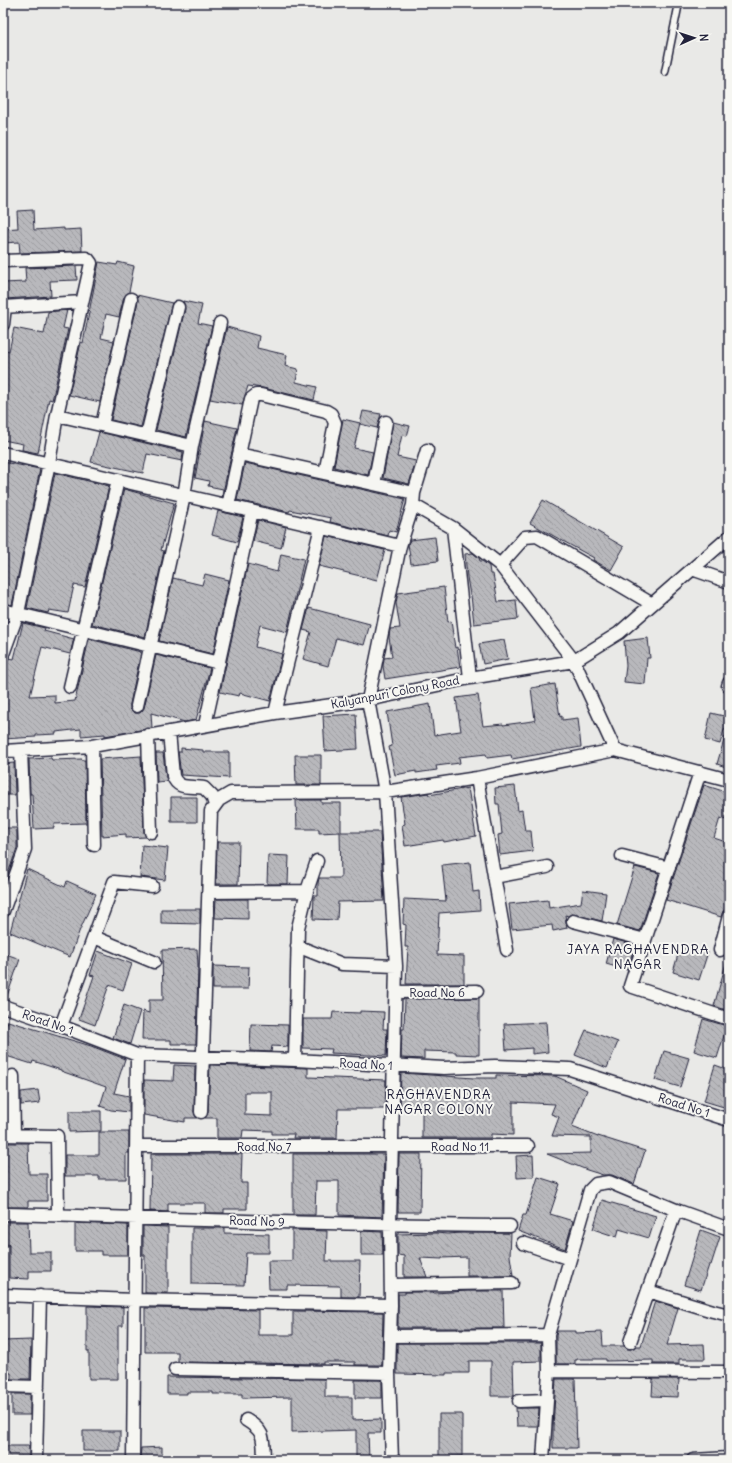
<svg xmlns="http://www.w3.org/2000/svg" width="732" height="1463" font-family="Delius,sans-serif">
  <style>
    .building { fill: url(#building-back-hatch); stroke: #22223b; fill-rule: evenodd }
    .lines { fill: none; stroke-linecap: round; stroke-linejoin: round }
    .lane-casing { stroke: #22223b; stroke-width: 9 }
    .street-casing { stroke: #22223b; stroke-width: 15 }
    .lane { stroke: #f6f6f2; stroke-width: 6 }
    .street { stroke: #f6f6f2; stroke-width: 12 }
    .labels { text-anchor: middle; dominant-baseline: central; stroke-width: 4; stroke-linejoin: round; paint-order: stroke }
    .street-label { font-size: 12px; fill: #22223b; stroke: #f6f6f2 }
    .neighbourhood-label { font-size: 13px; letter-spacing: 1px; fill: #22223b; stroke: #f6f6f2 }
  </style>
  <defs>
    <pattern id="building-back-hatch" width="6" height="6" patternUnits="userSpaceOnUse"><rect width="6" height="6" fill="#b8b8bc"/><path d="M-1 5l2 2M0 0l6 6M5-1l2 2" fill="none" stroke="#9e9ea2"/></pattern>
  </defs>
  <rect width="100%" height="100%" fill="#e9e9e7"/>
  <filter id="ink" filterUnits="userSpaceOnUse"><feTurbulence type="fractalNoise" baseFrequency=".025" numOctaves="2"/><feDisplacementMap in="SourceGraphic" scale="8" xChannelSelector="R" yChannelSelector="G"/><feConvolveMatrix kernelMatrix="1 2 1 2 8 2 1 2 1" color-interpolation-filters="sRGB"/></filter>
  <g filter="url(#ink)">
    <path class="building" d="M33 210 34 230 64 228V230L81 229 82 251 20 253 19 242 3 243V229L18 228 17 211Z
      M99 262 117 265 118 262 134 266 129 292 124 297 119 317 106 314 101 338 114 341 100 402 69 395 81 342 83 343Z
      M76 266 77 280 50 281 51 296 5 299 3 283 26 282 25 268Z
      M137 295 172 303 141 427 111 420 138 301Z
      M183 301 202 305 198 323 212 326 186 437 156 430 185 309Z
      M67 310 63 328 68 329 54 392 52 400 49 399 38 453 22 450 23 444 3 440V366L6 350 9 351 14 328 44 334 48 312Z
      M227 327 259 336 257 348 287 355 285 366 298 369 296 382 317 387 314 400 263 388 248 386 242 405 210 399Z
      M363 411 381 414 377 428 360 424Z
      M343 419 360 423 354 448 373 452 368 475 334 467Z
      M205 421 237 428 222 497 223 489 208 486 209 481 195 478Z
      M393 422 410 426 407 436 402 435 397 457 416 461 409 484 383 478Z
      M99 432 183 452 182 461 147 454 143 473 91 462Z
      M3 462 40 469 12 605 3 603V505L6 489 3 488Z
      M245 463 405 499 396 532 389 530 388 536 330 522 331 518 290 510 289 512 237 500Z
      M55 473 109 486 85 587 74 585 68 613 49 610 48 613 27 608Z
      M124 489 174 503 161 550 164 551 145 637 92 624Z
      M543 500 624 547 611 570 593 560 594 558 530 523Z
      M218 511 243 517 237 542 212 535Z
      M258 520 286 527 281 548 253 541Z
      M326 536 385 550 377 580 319 566Z
      M435 537 438 561 411 564 408 544 410 540Z
      M473 553 479 558 480 561H482L489 566 490 574H493L498 602 516 600 518 619 474 624 471 595H470L467 577 465 554Z
      M281 554 304 559 287 632 260 625 255 647 282 654 270 701 240 693 239 696 220 692 248 564 277 572Z
      M205 574 229 580 213 654 159 641 173 578 202 585Z
      M444 587 448 622 451 621 455 648 457 647 460 667 385 679 383 666 384 658 392 657 389 637 390 629 400 628 396 603 398 593Z
      M309 608 370 624 364 645 336 638 328 666 303 659 311 632 303 630Z
      M23 623 45 628 44 631 74 639 70 654 42 647 30 696 55 695V703L75 701 89 639 141 652 130 704V709L135 713H140L144 708 156 655 210 668 196 720 185 722 151 713 152 728 105 736V734L81 736V729L56 732V734L36 735V737L3 739V680L8 660 9 658 14 659Z
      M648 638 650 658H647L645 684 624 682 626 666 624 641Z
      M504 640 508 659 483 664 479 644Z
      M555 684 560 717 562 716V720L578 718 581 747 512 759 511 755 487 758 486 754 459 757 460 763 436 766 437 770 416 773V771L395 775 389 747 392 746 387 712 430 704 434 735 460 731H461L456 698 478 695 483 726 503 724V725L533 721 535 720 531 688Z
      M711 713 728 717 725 730H724L720 744 705 740Z
      M356 714 358 749 325 751 323 716Z
      M726 733H729V768L717 764Z
      M181 748 203 750V752H229V778L181 775 178 752H181Z
      M156 753H163L166 777 167 781 157 782Z
      M295 755H321V785H296Z
      M141 756 144 832 146 837 126 838V834L102 836 100 759Z
      M51 758 52 760 82 759V760H85L86 823 54 824V828L34 829 32 794H30L29 759Z
      M14 763 15 795H3V764Z
      M704 785 729 793V821L720 818 714 838 729 843V909L723 911 721 917 666 900Z
      M515 786 518 811 522 810 525 831H531L533 851 500 855 498 835 502 834 499 804H496L495 788Z
      M468 788 476 836 444 842 443 840 405 846 402 825 405 824 401 797 428 793 429 795Z
      M171 797H197V822H171Z
      M296 800H321V803H341V832H380L384 901 338 902 337 920 313 919 314 896H318V883L319 878H341L340 832 319 833V829H297Z
      M3 828H17V848L3 888Z
      M217 842H239L238 884H216Z
      M142 845 168 848 165 880 140 877Z
      M268 855 289 856 288 884H267Z
      M470 862 473 892 479 891 480 910 439 913 437 955 464 956V984H406L408 947H405L406 925 403 924 404 899 446 901 442 865Z
      M635 867 659 873 640 931 617 925Z
      M27 869 65 887 67 881 96 894 79 932 70 957 10 932Z
      M583 890 606 893 602 921 571 914 568 916 565 915 567 928 553 931 552 925 512 929 509 904 548 900 549 908 581 903Z
      M216 899H248V919L215 918Z
      M161 909H200V924L161 923Z
      M613 939 635 945 627 970 606 964Z
      M681 944 708 952 699 980 673 972Z
      M197 949 198 965 196 1044H171V1040H142L143 1011 149 1013V1000H163L162 950Z
      M98 951 132 964 123 990 109 985 95 1025 79 1019 94 976 90 975Z
      M3 953 20 959 6 999H3Z
      M726 963 729 964V1011L714 1006Z
      M213 966 249 967 248 989H213Z
      M479 998V1055L456 1054V1052L424 1051V1059L401 1058 402 1029H404L405 999Z
      M124 1005 140 1011 130 1044 113 1038Z
      M360 1011 384 1012 383 1029H387L386 1056 331 1053 332 1049 303 1048V1019H332L333 1012 360 1013Z
      M703 1019 727 1026 717 1058 694 1051Z
      M8 1021 91 1046 125 1059 114 1093 129 1096V1112L111 1110 100 1106 106 1087 61 1071V1070L33 1061 32 1064 3 1055V1037Z
      M546 1022 548 1052 532 1054V1048L506 1050 504 1024Z
      M251 1024 288 1025V1047L272 1046 271 1052 250 1051Z
      M586 1030 618 1042 607 1068 575 1055Z
      M664 1051 689 1058 680 1087 655 1080Z
      M174 1065 195 1066 194 1112 197 1118H185V1122L144 1115V1080L173 1081Z
      M210 1065 308 1068V1077L386 1080 385 1109H338L337 1138H293L294 1134H272V1131L243 1130 242 1138H217V1118H205L208 1112ZM245 1092H272V1116L245 1115Z
      M715 1065 729 1070V1102L727 1108 704 1101Z
      M401 1073 474 1078H496V1075L555 1076 587 1090 572 1127 598 1137V1136L645 1151 634 1184 612 1175H603L587 1170 547 1154 591 1153V1137L552 1136 559 1117 551 1114 555 1104 513 1102V1135L491 1134V1138H422V1106L400 1108Z
      M38 1090 40 1103 21 1105V1092Z
      M69 1111H101V1131L69 1132Z
      M99 1132H129V1153H126V1179H99V1176H65V1155H99Z
      M6 1143H28L29 1174H47V1201H28V1207H3V1180H4V1173H6Z
      M151 1154H242L241 1183H247V1209H224V1213H205V1203H168V1212L150 1211Z
      M293 1154H384L382 1217 339 1215V1181H316L315 1215H293Z
      M399 1154H421L420 1212H398Z
      M533 1155 534 1177 517 1178 516 1156Z
      M538 1177 560 1184 550 1214 573 1221 565 1249 518 1231 523 1215H526Z
      M602 1200 656 1216 649 1238 619 1229 617 1237 593 1229Z
      M3 1222H28L29 1252H51V1271H29V1279L9 1278V1245H3Z
      M75 1223 128 1225V1255H101V1251H75Z
      M143 1226 168 1227V1293H145V1255H143Z
      M192 1228H224V1233L269 1234V1253H246L244 1285 192 1284Z
      M292 1230 327 1231 326 1261H360L359 1297H341V1287L339 1286 287 1285V1289H269L268 1261H292Z
      M701 1230 720 1237 711 1265H709L701 1290 684 1285Z
      M361 1231 382 1232 383 1255H361Z
      M436 1233 447 1234 462 1233H511L510 1256 513 1276H467V1257L442 1258V1259L420 1258 427 1277H404V1256L398 1255V1234Z
      M468 1291H503L504 1328H398V1294H405V1292H433L434 1293Z
      M655 1301 678 1308 667 1345 704 1344 705 1359H679V1364H653V1360L606 1361V1359H577V1360H575V1364H556V1336L557 1331H576V1333L602 1332 603 1346H624L627 1349H631L636 1346H641Z
      M87 1306 123 1307V1326H118V1379H89V1351H87Z
      M145 1308 258 1310V1335H293V1311L383 1312 382 1365H355V1362H324V1364L178 1362V1352H145Z
      M31 1340 30 1379H11V1373H3V1341Z
      M397 1343H541V1361L513 1362 514 1396H491V1361H469V1373H446V1375L397 1374Z
      M167 1377 325 1379V1397H352V1420L381 1419V1433H368L369 1460H356V1430L292 1432V1397L242 1398V1394H213V1392H187V1394H167Z
      M556 1379H575L577 1448H553V1427Z
      M653 1379H679L678 1397 652 1396Z
      M355 1380H382V1398H355Z
      M12 1394H30V1415H12Z
      M516 1408H539L538 1426H517Z
      M439 1414H462V1456L439 1457Z
      M83 1431H120V1451H83Z
      M3 1446H29V1460H3Z
      M162 1447V1460H140L141 1448Z"/>
    <g class="lines">
      <defs>
        <path id="lane" d="M665 72 679 3"/>
        <path id="street" d="M3 261 86 258 88 259 91 263 57 415 49 463 18 613 3 654
          M3 307 82 302
          M3 324 5 307
          M57 415 192 446
          M102 425 131 299
          M147 435 178 307
          M3 453 400 546
          M239 454 414 493
          M374 484 386 422
          M413 505 453 528 500 565 574 661 615 750
          M228 506 251 399 256 395H261L326 411 331 414 335 423 325 473
          M453 528 470 678
          M500 565 525 537 537 536 652 604
          M692 569 729 582
          M3 610 219 663
          M728 686 729 683
          M70 687 118 480
          M137 706 184 496 192 446 220 323
          M275 713 321 527
          M205 725 252 511
          M169 732 173 776C178 791 192 785 204 788L212 796 215 805
          M148 735 151 832
          M92 746 94 845
          M3 751 92 746 275 713 368 700 470 678 574 661 619 633 729 537
          M700 772 630 986 729 1019
          M477 778 507 950
          M622 856 669 868
          M494 877 547 867
          M209 892 307 891
          M3 911 25 849 21 750
          M573 921 645 940
          M94 937 154 962
          M297 946 342 964 396 966
          M720 950 729 916
          M397 992 477 991
          M3 1006 61 1026 137 1055 295 1060 444 1068 495 1066 570 1069 729 1120
          M61 1026 114 882 152 886
          M295 1060 298 928 307 891 317 861
          M13 1076 14 1135
          M201 1112 211 811 219 800 231 793 385 792 477 778 615 750 729 780
          M3 1135 57 1136 58 1215
          M136 1146H528
          M3 1214C56 1215 110 1217 163 1219 279 1222 394 1225 510 1226
          M729 1229 676 1210 609 1182 596 1184 590 1190 548 1335 549 1371 729 1372
          M523 1243 570 1259
          M391 1285 512 1283
          M648 1291 713 1311 729 1315
          M3 1295 134 1300 391 1305
          M390 1336 548 1335
          M630 1342 676 1210
          M175 1369 389 1373
          M3 1386 38 1387
          M519 1401 547 1400
          M246 1420C266 1432 263 1439 264 1460
          M36 1460 40 1296
          M133 1460 137 1055
          M392 1460 389 1373 391 1305 390 1225 396 966 385 792 368 700 400 546 413 505 414 493 427 450
          M543 1460 549 1371
          M693 1460 729 1458"/>
      </defs>
      <use href="#lane" class="lane-casing"/>
      <use href="#street" class="street-casing"/>
      <use href="#lane" class="lane"/>
      <use href="#street" class="street"/>
    </g>
  </g>
  <g class="labels">
    <g class="street-label">
      <text transform="translate(395 692) rotate(-11)">Kalyanpuri Colony Road</text>
      <text x="437" y="992">Road No 6</text>
      <text transform="translate(48 1022) rotate(19)">Road No 1</text>
      <text transform="translate(366 1064) rotate(3)">Road No 1</text>
      <text transform="translate(684 1105) rotate(18)">Road No 1</text>
      <text x="264" y="1146">Road No 7</text>
      <text x="460" y="1146">Road No 11</text>
      <text transform="translate(257 1221) rotate(2)">Road No 9</text>
    </g>
    <g class="neighbourhood-label">
      <text x="638" y="949">JAYA RAGHAVENDRA<tspan x="638" dy="15">NAGAR</tspan></text>
      <text x="439" y="1094">RAGHAVENDRA<tspan x="439" dy="15">NAGAR COLONY</tspan></text>
    </g>
  </g>
  <rect width="732" height="1463" fill="none" stroke="#f6f6f2" stroke-width="16"/>
  <rect x="8" y="8" width="716" height="1447" fill="none" stroke="#22223b" stroke-width="1.5" filter="url(#ink)"/>
  <g transform="translate(694 38) rotate(87)" stroke="#f6f6f2" stroke-width="3" paint-order="stroke">
  <path d="M0-3L7 15L0 10L-7 15Z" fill="#22223b"/>
  <text y="-6" font-size="11" font-weight="bold" text-anchor="middle" fill="#22223b">N</text>
  </g>
</svg>
